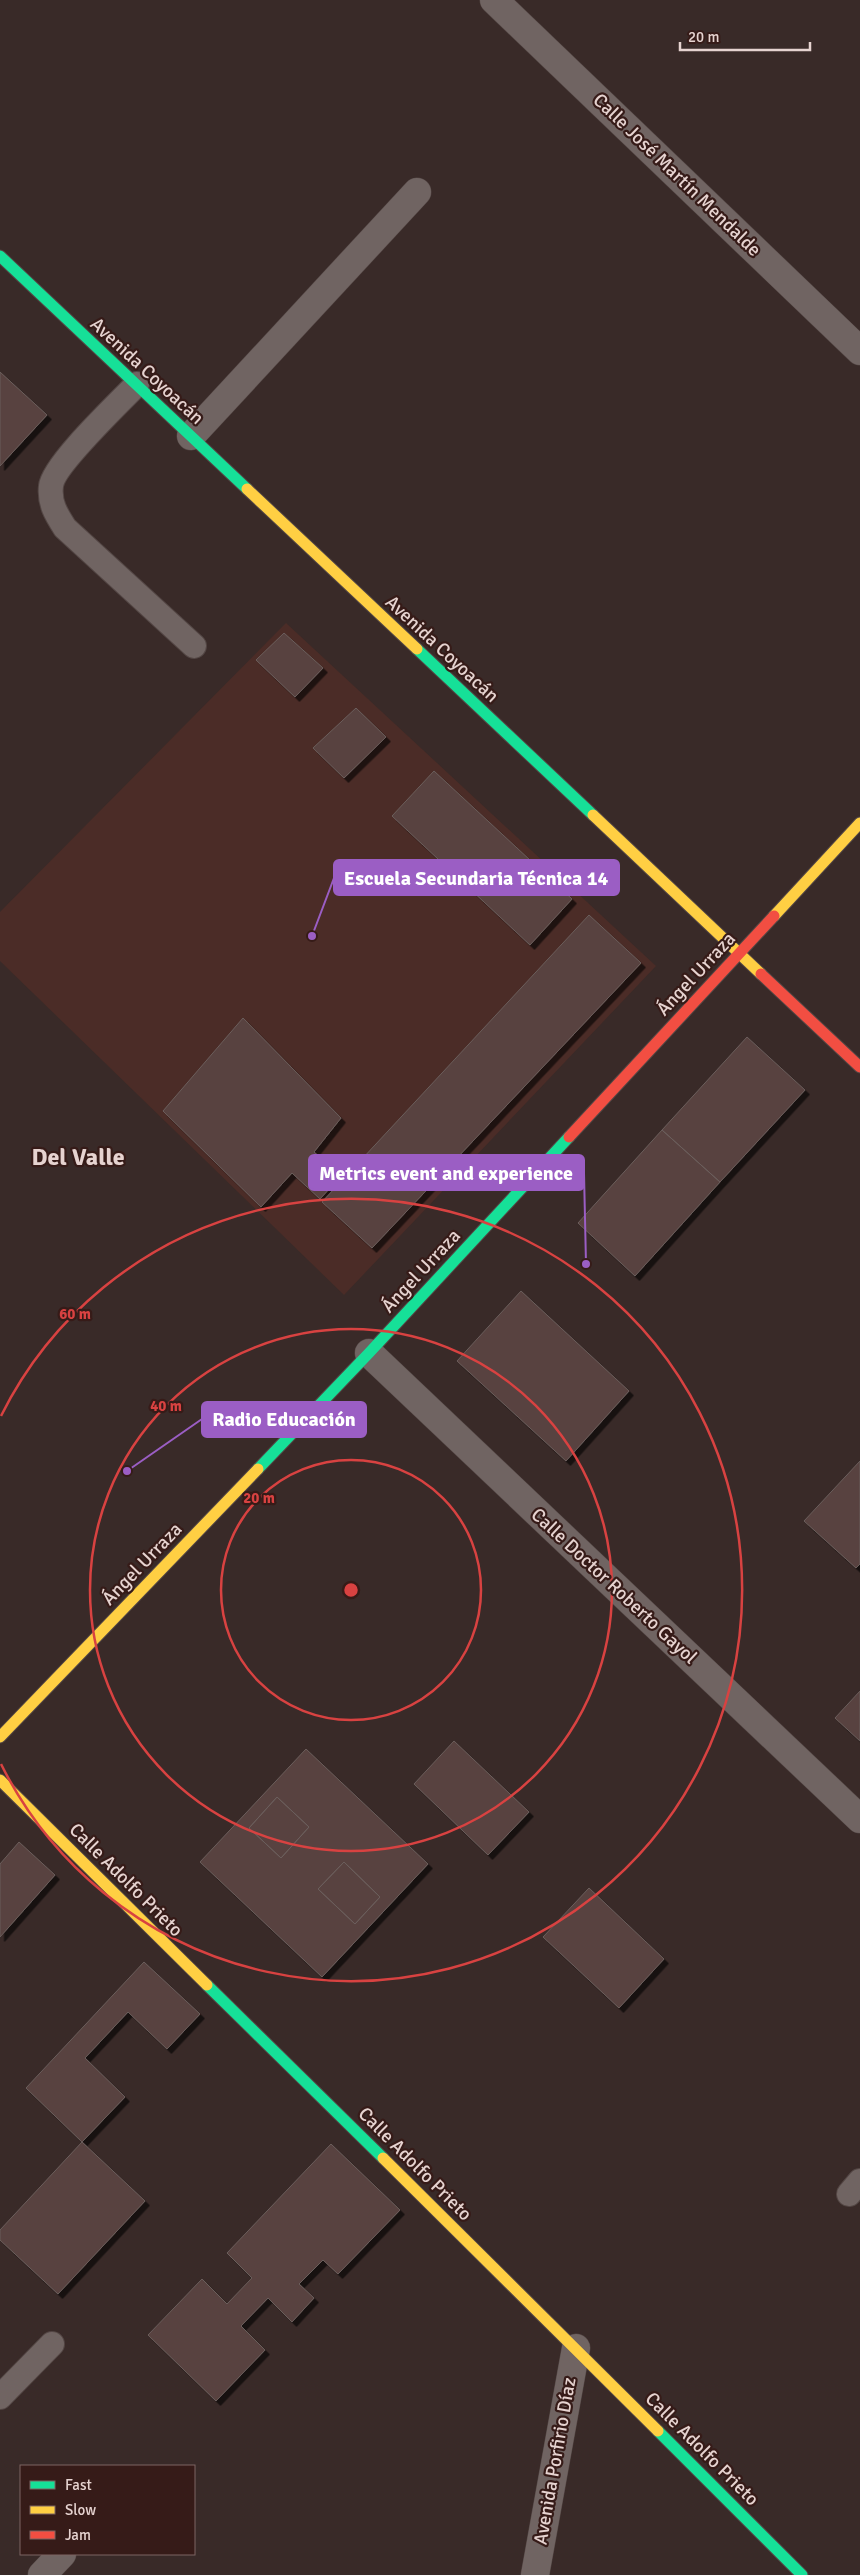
<svg xmlns="http://www.w3.org/2000/svg" width="860" height="2575" font-family="Signika,sans-serif">
  <style>
    .built { fill: #4b2c27 }
    .building { fill: #58423f; stroke: #6b5e5c; fill-rule: evenodd; filter: url(#shadow) }
    .lines { fill: none; stroke-linecap: round; stroke-linejoin: round }
    .lane-casing { stroke: #534644; stroke-width: 26 }
    .street-casing { stroke: #534644; stroke-width: 29 }
    .fast-casing { stroke: #534644; stroke-width: 13 }
    .slow-casing { stroke: #534644; stroke-width: 13 }
    .jam-casing { stroke: #534644; stroke-width: 13 }
    .lane { stroke: #706462; stroke-width: 24 }
    .street { stroke: #706462; stroke-width: 28 }
    .fast { stroke: #16e098; stroke-width: 11 }
    .slow { stroke: #ffcf43; stroke-width: 11 }
    .jam { stroke: #f24e42; stroke-width: 11 }
    .ring { fill: none; stroke: #d84241; stroke-width: 2.5 }
    .labels { text-anchor: middle; dominant-baseline: central; stroke-width: 4.5; stroke-linejoin: round; paint-order: stroke }
    .street-label { font-size: 19px; fill: #e6d3d0; stroke: #361b18 }
    .district-label { font-size: 24px; font-weight: bold; fill: #e6d3d0; stroke: #361b18 }
    .centre { fill: #d84241; stroke: #361b18; stroke-width: 2.5 }
    .ring-label { font-size: 15px; text-anchor: middle; font-weight: bold; fill: #d84241; stroke: #361b18; stroke-width: 4.5; stroke-linejoin: round; paint-order: stroke }
    .leader { fill: none; stroke: #9b5ec4; stroke-width: 2 }
    .callout-dot { fill: #9b5ec4; stroke: #361b18; stroke-width: 2 }
    .callout { fill: #9b5ec4; stroke: #9b5ec4; stroke-width: 2 }
    .callout-label { font-size: 20px; text-anchor: middle; font-weight: bold; fill: #fff }
  </style>
  <defs>
    <filter id="shadow"><feDropShadow dx="4.5" dy="4.5" stdDeviation="0" flood-color="#0009"/></filter>
  </defs>
  <rect width="100%" height="100%" fill="#392a28"/>
  <path class="built" d="M286 623 656 966 344 1295 0 961V912Z"/>
  <path class="building" d="M0 372 47 415 0 466Z
    M284 633 323 668 295 697 256 660Z
    M356 708 386 737 344 778 313 748Z
    M434 771 572 899 530 945 392 816Z
    M589 915 641 963 372 1248 322 1202Z
    M243 1018 341 1118 314 1152 341 1176 320 1199 292 1173 261 1207 163 1111Z
    M747 1037 805 1090 720 1182 662 1130Z
    M662 1130 720 1182 635 1276 578 1223Z
    M521 1291 629 1391 566 1461 457 1361Z
    M860 1461V1564L856 1568 804 1521Z
    M860 1691V1741L835 1718Z
    M454 1741 529 1812 488 1855 414 1784Z
    M306 1749 428 1864 322 1977 200 1862ZM277 1797 309 1827 281 1858 249 1828ZM344 1862 380 1897 355 1924 318 1889Z
    M277 1797 309 1827 281 1858 249 1828Z
    M19 1842 55 1875 0 1937V1864Z
    M344 1862 380 1897 355 1924 318 1889Z
    M589 1888 664 1959 619 2008 543 1937Z
    M144 1962 200 2014 167 2049 128 2012 85 2058 125 2097 82 2142 26 2088Z
    M82 2142 145 2201 58 2294 0 2240V2230Z
    M331 2144 400 2210 338 2274 323 2260 299 2284 314 2298 292 2322 268 2298 241 2326 265 2350 216 2401 148 2335 202 2279 227 2304 252 2278 227 2253Z"/>
  <g class="lines">
    <defs>
      <path id="lane" d="M137 384C120 402 53 465 51 486 49 503 56 514 65 528L194 646
        M849 2194 860 2181
        M0 2397 52 2344"/>
      <path id="street" d="M494 0 860 351
        M191 436 417 192
        M369 1353 860 1819
        M42 2575 62 2554
        M535 2575 576 2348"/>
      <path id="fast" d="M0 256 247 489
        M417 649 593 815
        M258 1469 369 1353 569 1137
        M207 1985 383 2158
        M658 2431 802 2575"/>
      <path id="slow" d="M247 489 417 649
        M593 815 761 974
        M774 916 860 823
        M0 1737 258 1469
        M0 1780 207 1985
        M383 2158 658 2431"/>
      <path id="jam" d="M761 974 860 1067
        M569 1137 774 916"/>
    </defs>
    <use href="#lane" class="lane-casing"/>
    <use href="#street" class="street-casing"/>
    <use href="#fast" class="fast-casing"/>
    <use href="#slow" class="slow-casing"/>
    <use href="#jam" class="jam-casing"/>
    <use href="#lane" class="lane"/>
    <use href="#street" class="street"/>
    <use href="#fast" class="fast"/>
    <use href="#slow" class="slow"/>
    <use href="#jam" class="jam"/>
  </g>
  <g class="ring">
    <circle cx="351" cy="1590" r="130"/>
    <circle cx="351" cy="1590" r="261"/>
    <path d="M1 1416A391 391 0 1 1 1 1764"/>
  </g>
  <g class="labels">
    <g class="street-label">
      <text transform="translate(677 175) rotate(44)">Calle José Martín Mendalde</text>
      <text transform="translate(147 371) rotate(43)">Avenida Coyoacán</text>
      <text transform="translate(442 649) rotate(43)">Avenida Coyoacán</text>
      <text transform="translate(696 974) rotate(-47)">Ángel Urraza</text>
      <text transform="translate(421 1271) rotate(-47)">Ángel Urraza</text>
      <text transform="translate(142 1564) rotate(-46)">Ángel Urraza</text>
      <text transform="translate(614 1586) rotate(43)">Calle Doctor Roberto Gayol</text>
      <text transform="translate(126 1880) rotate(45)">Calle Adolfo Prieto</text>
      <text transform="translate(415 2164) rotate(45)">Calle Adolfo Prieto</text>
      <text transform="translate(702 2449) rotate(45)">Calle Adolfo Prieto</text>
      <text transform="translate(555 2461) rotate(-80)">Avenida Porfirio Díaz</text>
    </g>
    <g class="district-label">
      <text x="78" y="1157">Del Valle</text>
    </g>
  </g>
  <circle cx="351" cy="1590" r="8" class="centre"/>
  <g class="ring-label">
    <text x="75" y="1319">60 m</text>
    <text x="166" y="1411">40 m</text>
    <text x="259" y="1503">20 m</text>
  </g>
  <path class="leader" d="M312 936L334 878M586 1264L584 1173M127 1471L202 1419"/>
  <g class="callout-dot">
    <circle cx="312" cy="936" r="5"/>
    <circle cx="586" cy="1264" r="5"/>
    <circle cx="127" cy="1471" r="5"/>
  </g>
  <g class="callout">
    <rect x="334" y="860" width="285" height="35" rx="5"/>
    <rect x="309" y="1155" width="275" height="35" rx="5"/>
    <rect x="202" y="1402" width="164" height="35" rx="5"/>
  </g>
  <g class="callout-label">
    <text x="476" y="885">Escuela Secundaria Técnica 14</text>
    <text x="446" y="1180">Metrics event and experience</text>
    <text x="284" y="1426">Radio Educación</text>
  </g>
  <rect x="20" y="2465" width="175" height="90" fill="#361b18" stroke="#7c6562"/>
  <rect x="30" y="2481" width="25" height="8" fill="#16e098" stroke="#7c6562"/>
  <text x="65" y="2490" font-size="15" fill="#e6d3d0">Fast</text>
  <rect x="30" y="2506" width="25" height="8" fill="#ffcf43" stroke="#7c6562"/>
  <text x="65" y="2515" font-size="15" fill="#e6d3d0">Slow</text>
  <rect x="30" y="2531" width="25" height="8" fill="#f24e42" stroke="#7c6562"/>
  <text x="65" y="2540" font-size="15" fill="#e6d3d0">Jam</text>
  <path d="M680 42v8h130v-8" fill="none" stroke="#e6d3d0" stroke-width="2.5"/>
  <text x="688" y="42" font-size="15" fill="#e6d3d0" stroke="#361b18" stroke-width="4" paint-order="stroke">20 m</text>
</svg>
